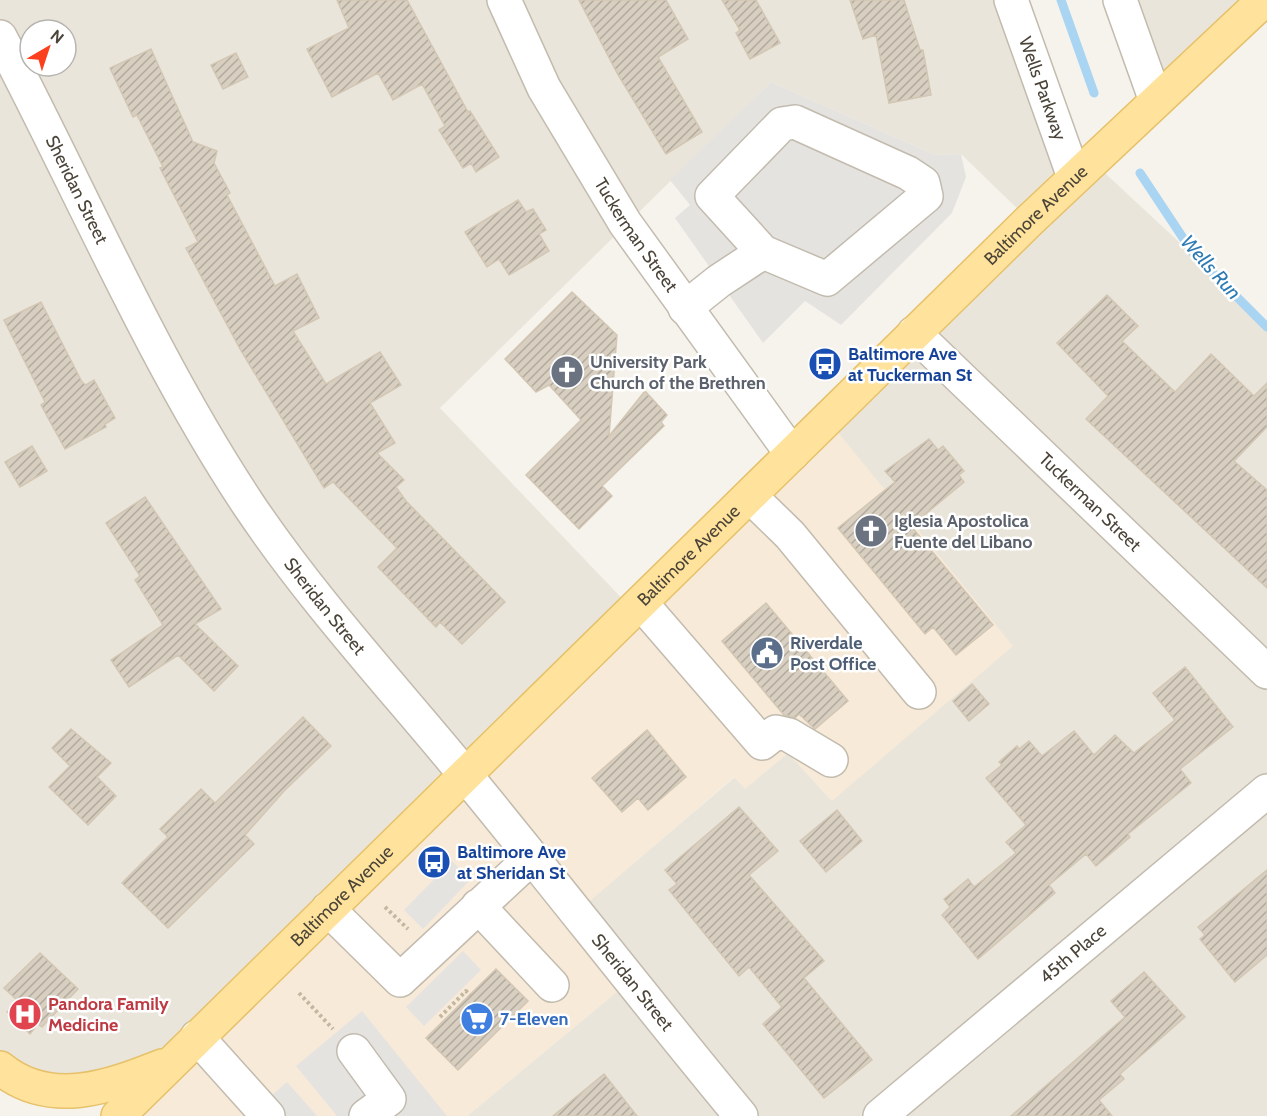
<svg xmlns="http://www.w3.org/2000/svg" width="1267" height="1116" font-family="Cabin,sans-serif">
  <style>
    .residential { fill: #eae5da; fill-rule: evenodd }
    .commercial { fill: #f7ead8 }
    .parking { fill: #e5e3e0 }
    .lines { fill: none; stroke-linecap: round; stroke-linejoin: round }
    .stream { stroke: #a9d4f2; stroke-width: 9 }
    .building { fill: url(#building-hatch); stroke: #d3c7b4; stroke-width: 1.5 }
    .minor-casing { stroke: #c2bbae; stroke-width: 36 }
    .major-casing { stroke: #e6c16a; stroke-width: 36 }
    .path { stroke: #c4b79f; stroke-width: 4; stroke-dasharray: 3 3; stroke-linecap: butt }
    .minor { stroke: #fff; stroke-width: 33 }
    .major { stroke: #ffe39c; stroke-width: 33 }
    .labels { text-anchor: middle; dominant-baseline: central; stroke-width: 5; stroke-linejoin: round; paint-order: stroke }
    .street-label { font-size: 18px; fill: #4b4439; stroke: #fff }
    .transit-label { font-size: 18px; font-weight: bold; fill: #164399; stroke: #fff; text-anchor: start }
    .worship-label { font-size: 18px; font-weight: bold; fill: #5b616d; stroke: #fff; text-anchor: start }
    .service-label { font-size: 18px; font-weight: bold; fill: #4e5e75; stroke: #fff; text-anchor: start }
    .health-label { font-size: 18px; font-weight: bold; fill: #be3a42; stroke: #fff; text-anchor: start }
    .shop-label { font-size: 18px; font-weight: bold; fill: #366cbe; stroke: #fff; text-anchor: start }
    .water-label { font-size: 20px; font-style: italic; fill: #2e7ab2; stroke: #fff }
  </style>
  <defs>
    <pattern id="building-hatch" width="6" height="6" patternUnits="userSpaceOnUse" patternTransform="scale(1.5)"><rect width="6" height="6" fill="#d8cfc1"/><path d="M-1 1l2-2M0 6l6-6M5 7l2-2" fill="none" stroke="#b1aa9e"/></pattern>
  </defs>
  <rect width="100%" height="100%" fill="#f6f3ec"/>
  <path class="residential" d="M0 0H1011L1073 177 1091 160 1267 324V1116H467L630 981 575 913 735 777 745 788 788 753 832 801 827 419 1029 220 961 154 935 155 771 82 440 408 633 610 172 1062 97 1089 0 1068ZM30 30H66V66H30Z
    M1119 0H1259L1156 101Z"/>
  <path class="commercial" d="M827 419 1013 646 832 801 788 753 745 789 734 777 576 913 630 981 467 1116H118Z"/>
  <path class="parking" d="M771 82 935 155 961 154 966 177 952 213 841 325 805 301 763 343 675 218 690 205 670 180Z
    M452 861 470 880 423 929 404 910Z
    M463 951 481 970 424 1026 406 1007Z
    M362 1011 447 1116H337L296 1066Z
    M287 1082 317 1116H248Z"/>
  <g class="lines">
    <path class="stream" d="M1061 0 1094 93
      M1140 173 1193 253 1267 327"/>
  </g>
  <path class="building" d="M337 0H407L468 112 470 111 499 157 476 172 471 163 463 168 439 130 445 126 422 84 393 100 378 73 332 97 307 49 349 28Z
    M579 0H666L688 39 658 57 702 132 666 154 617 73Z
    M722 0H756L780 43 750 59 736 33 740 30Z
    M850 0H904L920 50H923L931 95 889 103 876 35 863 39Z
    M151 49 193 142 217 151 214 163 230 193 227 195 275 286 297 274 319 318 293 331 326 384 380 352 401 385 370 403 395 443 377 453 404 480 396 487 406 501 505 602 462 644 440 622 436 627 378 567 397 548 333 482 324 488 240 349 186 248 198 242 160 168 163 167 137 115 133 117 110 68Z
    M236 53 248 77 223 89 211 65Z
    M518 200 526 212 533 209 546 230 539 234 549 251 509 275 499 259 487 267 465 232Z
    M572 292 617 335 609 436 645 391 667 415 661 422 664 426 602 486 612 496 579 529 526 475 581 420 549 385 536 392 505 359Z
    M1107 295 1138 326 1122 341 1175 392 1211 354 1254 396 1267 383V427L1234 461 1267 490V588L1086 419 1108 396 1057 343Z
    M41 302 82 382 86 385 94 380 115 418 105 424 106 427 65 449 41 405 45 402 4 320Z
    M929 439 938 450 943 446 964 471 959 475 964 482 911 526 993 625 956 655 933 627 925 634 838 528 895 482 885 471Z
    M32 446 47 471 20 487 5 462Z
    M145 497 221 609 195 624 238 666 214 691 178 655 129 687 111 660 163 625 135 580 140 576 106 523Z
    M766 603 848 701 815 729 799 714 795 718 784 715 722 641Z
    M1185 667 1233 727 1180 769 1191 783 1128 834 1130 837 1096 866 1086 854 1049 885 1055 893 978 959 942 915 950 907 944 899 968 879 974 887 1016 853 1006 842 1026 825 986 778 1002 765 999 762 1017 746 1019 749 1029 741 1042 756 1074 731 1094 755 1115 735 1134 753 1175 720 1153 693Z
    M972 684 989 704 969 721 953 701Z
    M303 717 331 746 285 790 245 835 254 844 168 928 122 883 168 837 160 829 201 789 215 803Z
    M71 729 111 763 97 777 116 796 88 825 49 787 70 766 52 748Z
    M647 730 686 777 648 810 638 798 622 812 592 778Z
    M739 807 778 851 749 875 824 961 804 978 872 1060 824 1098 763 1024 782 1007 749 967 739 976 669 890 677 884 665 870Z
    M837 810 862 841 826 872 800 841Z
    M1267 870V955L1235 982 1200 939 1205 935 1198 927Z
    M40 953 78 989 42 1027 38 1024 30 1034 7 1012 18 1001 4 988Z
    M496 969 528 1001 458 1070 426 1038Z
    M1144 972 1185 1017 1120 1074 1124 1079 1099 1100 1112 1116H1011L1125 1017 1111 1001Z
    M604 1074 637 1116H553Z"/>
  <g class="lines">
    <defs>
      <g id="minor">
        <path id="s1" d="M504 0 544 88 625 223 792 454"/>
        <path id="s2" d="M1011 0 1074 177"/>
        <path d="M1120 0 1156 101"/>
        <path id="s3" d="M0 37C81 191 152 359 248 504 313 601 393 687 467 777 559 889 648 1004 741 1116"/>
        <path d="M685 308 719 281 763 252 827 279 926 196 923 183 908 173 795 122 782 124 712 196 763 252"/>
        <path id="s4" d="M914 333 1267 672"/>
        <path d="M750 496 790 535 919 692"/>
        <path d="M641 603 762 743 776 732 789 735 831 760"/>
        <path d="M478 906 552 985"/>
        <path d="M328 909 400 980 531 858"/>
        <path d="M197 1037 268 1116"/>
        <path d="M354 1051 389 1099 366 1116"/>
        <path id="s5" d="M880 1116 1267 791"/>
      </g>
      <g id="major">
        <path d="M0 1068C50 1109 109 1087 162 1066"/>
        <path id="s6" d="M118 1116 1029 221 1264 0"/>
      </g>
    </defs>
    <use href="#minor" class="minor-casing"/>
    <use href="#major" class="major-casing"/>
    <path class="path" d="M385 907 408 929
      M299 993 333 1029
      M440 1017 466 991 470 995"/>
    <use href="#minor" class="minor"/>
    <use href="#major" class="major"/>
  </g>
  <defs>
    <symbol id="bus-disc" viewBox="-11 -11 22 22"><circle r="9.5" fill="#1a4fb4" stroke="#fff"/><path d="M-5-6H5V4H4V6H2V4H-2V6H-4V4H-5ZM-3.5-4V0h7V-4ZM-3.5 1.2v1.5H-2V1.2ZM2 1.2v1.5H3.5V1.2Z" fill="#fff"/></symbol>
    <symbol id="church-disc" viewBox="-11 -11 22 22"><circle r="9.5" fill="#6b7280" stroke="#fff"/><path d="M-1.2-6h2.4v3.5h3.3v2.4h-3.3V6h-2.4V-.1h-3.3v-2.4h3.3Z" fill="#fff"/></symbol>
    <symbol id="civic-disc" viewBox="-11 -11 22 22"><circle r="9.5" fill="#5c6f8a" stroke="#fff"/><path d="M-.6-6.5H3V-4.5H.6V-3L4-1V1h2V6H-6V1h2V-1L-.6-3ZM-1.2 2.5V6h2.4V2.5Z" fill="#fff"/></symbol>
    <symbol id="hospital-disc" viewBox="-11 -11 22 22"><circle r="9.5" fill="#e0444e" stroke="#fff"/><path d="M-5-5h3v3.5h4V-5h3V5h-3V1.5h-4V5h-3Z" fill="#fff"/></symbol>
    <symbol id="supermarket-disc" viewBox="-11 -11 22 22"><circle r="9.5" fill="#3f7fe0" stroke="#fff"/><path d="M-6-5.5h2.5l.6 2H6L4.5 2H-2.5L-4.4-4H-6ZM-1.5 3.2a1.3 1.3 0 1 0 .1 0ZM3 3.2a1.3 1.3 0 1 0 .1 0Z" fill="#fff"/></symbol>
  </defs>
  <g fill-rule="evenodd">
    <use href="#bus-disc" x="806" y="345" width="38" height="38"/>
    <use href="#church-disc" x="548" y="353" width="38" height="38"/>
    <use href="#church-disc" x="852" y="512" width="38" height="38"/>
    <use href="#civic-disc" x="748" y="634" width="38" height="38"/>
    <use href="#bus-disc" x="415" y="843" width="38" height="38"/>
    <use href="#hospital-disc" x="6" y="995" width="38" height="38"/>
    <use href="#supermarket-disc" x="458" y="1000" width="38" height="38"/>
  </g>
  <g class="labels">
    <g class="street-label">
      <text stroke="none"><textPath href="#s2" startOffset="94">Wells Parkway</textPath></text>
      <text stroke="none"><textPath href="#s3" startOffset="171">Sheridan Street</textPath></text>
      <text stroke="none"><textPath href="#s6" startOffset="1286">Baltimore Avenue</textPath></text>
      <text stroke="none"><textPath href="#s1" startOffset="270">Tuckerman Street</textPath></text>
      <text stroke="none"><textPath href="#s4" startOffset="244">Tuckerman Street</textPath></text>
      <text stroke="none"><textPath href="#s6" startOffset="800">Baltimore Avenue</textPath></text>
      <text stroke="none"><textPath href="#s3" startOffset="657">Sheridan Street</textPath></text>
      <text stroke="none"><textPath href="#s6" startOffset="314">Baltimore Avenue</textPath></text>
      <text stroke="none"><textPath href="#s5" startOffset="252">45th Place</textPath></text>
      <text stroke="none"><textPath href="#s3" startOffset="1143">Sheridan Street</textPath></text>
    </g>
    <g class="transit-label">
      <text x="848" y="354">Baltimore Ave<tspan x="848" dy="21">at Tuckerman St</tspan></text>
      <text x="457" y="852">Baltimore Ave<tspan x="457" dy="21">at Sheridan St</tspan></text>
    </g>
    <g class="worship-label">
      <text x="590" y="362">University Park<tspan x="590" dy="21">Church of the Brethren</tspan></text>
      <text x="894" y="521">Iglesia Apostolica<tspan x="894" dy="21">Fuente del Libano</tspan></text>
    </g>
    <g class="service-label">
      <text x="790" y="643">Riverdale<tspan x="790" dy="21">Post Office</tspan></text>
    </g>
    <g class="health-label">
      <text x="48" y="1004">Pandora Family<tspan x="48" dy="21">Medicine</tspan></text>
    </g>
    <g class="shop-label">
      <text x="500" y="1019">7-Eleven</text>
    </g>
    <g class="water-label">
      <text transform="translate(1211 267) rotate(48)">Wells Run</text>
    </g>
  </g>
  <g transform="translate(48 48) rotate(39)"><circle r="28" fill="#ffffff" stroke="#b7b4b0" stroke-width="1.5"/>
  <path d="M0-4.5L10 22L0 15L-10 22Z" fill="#fc3f1d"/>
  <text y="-9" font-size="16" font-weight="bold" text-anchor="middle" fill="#4b4439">N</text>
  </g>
</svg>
